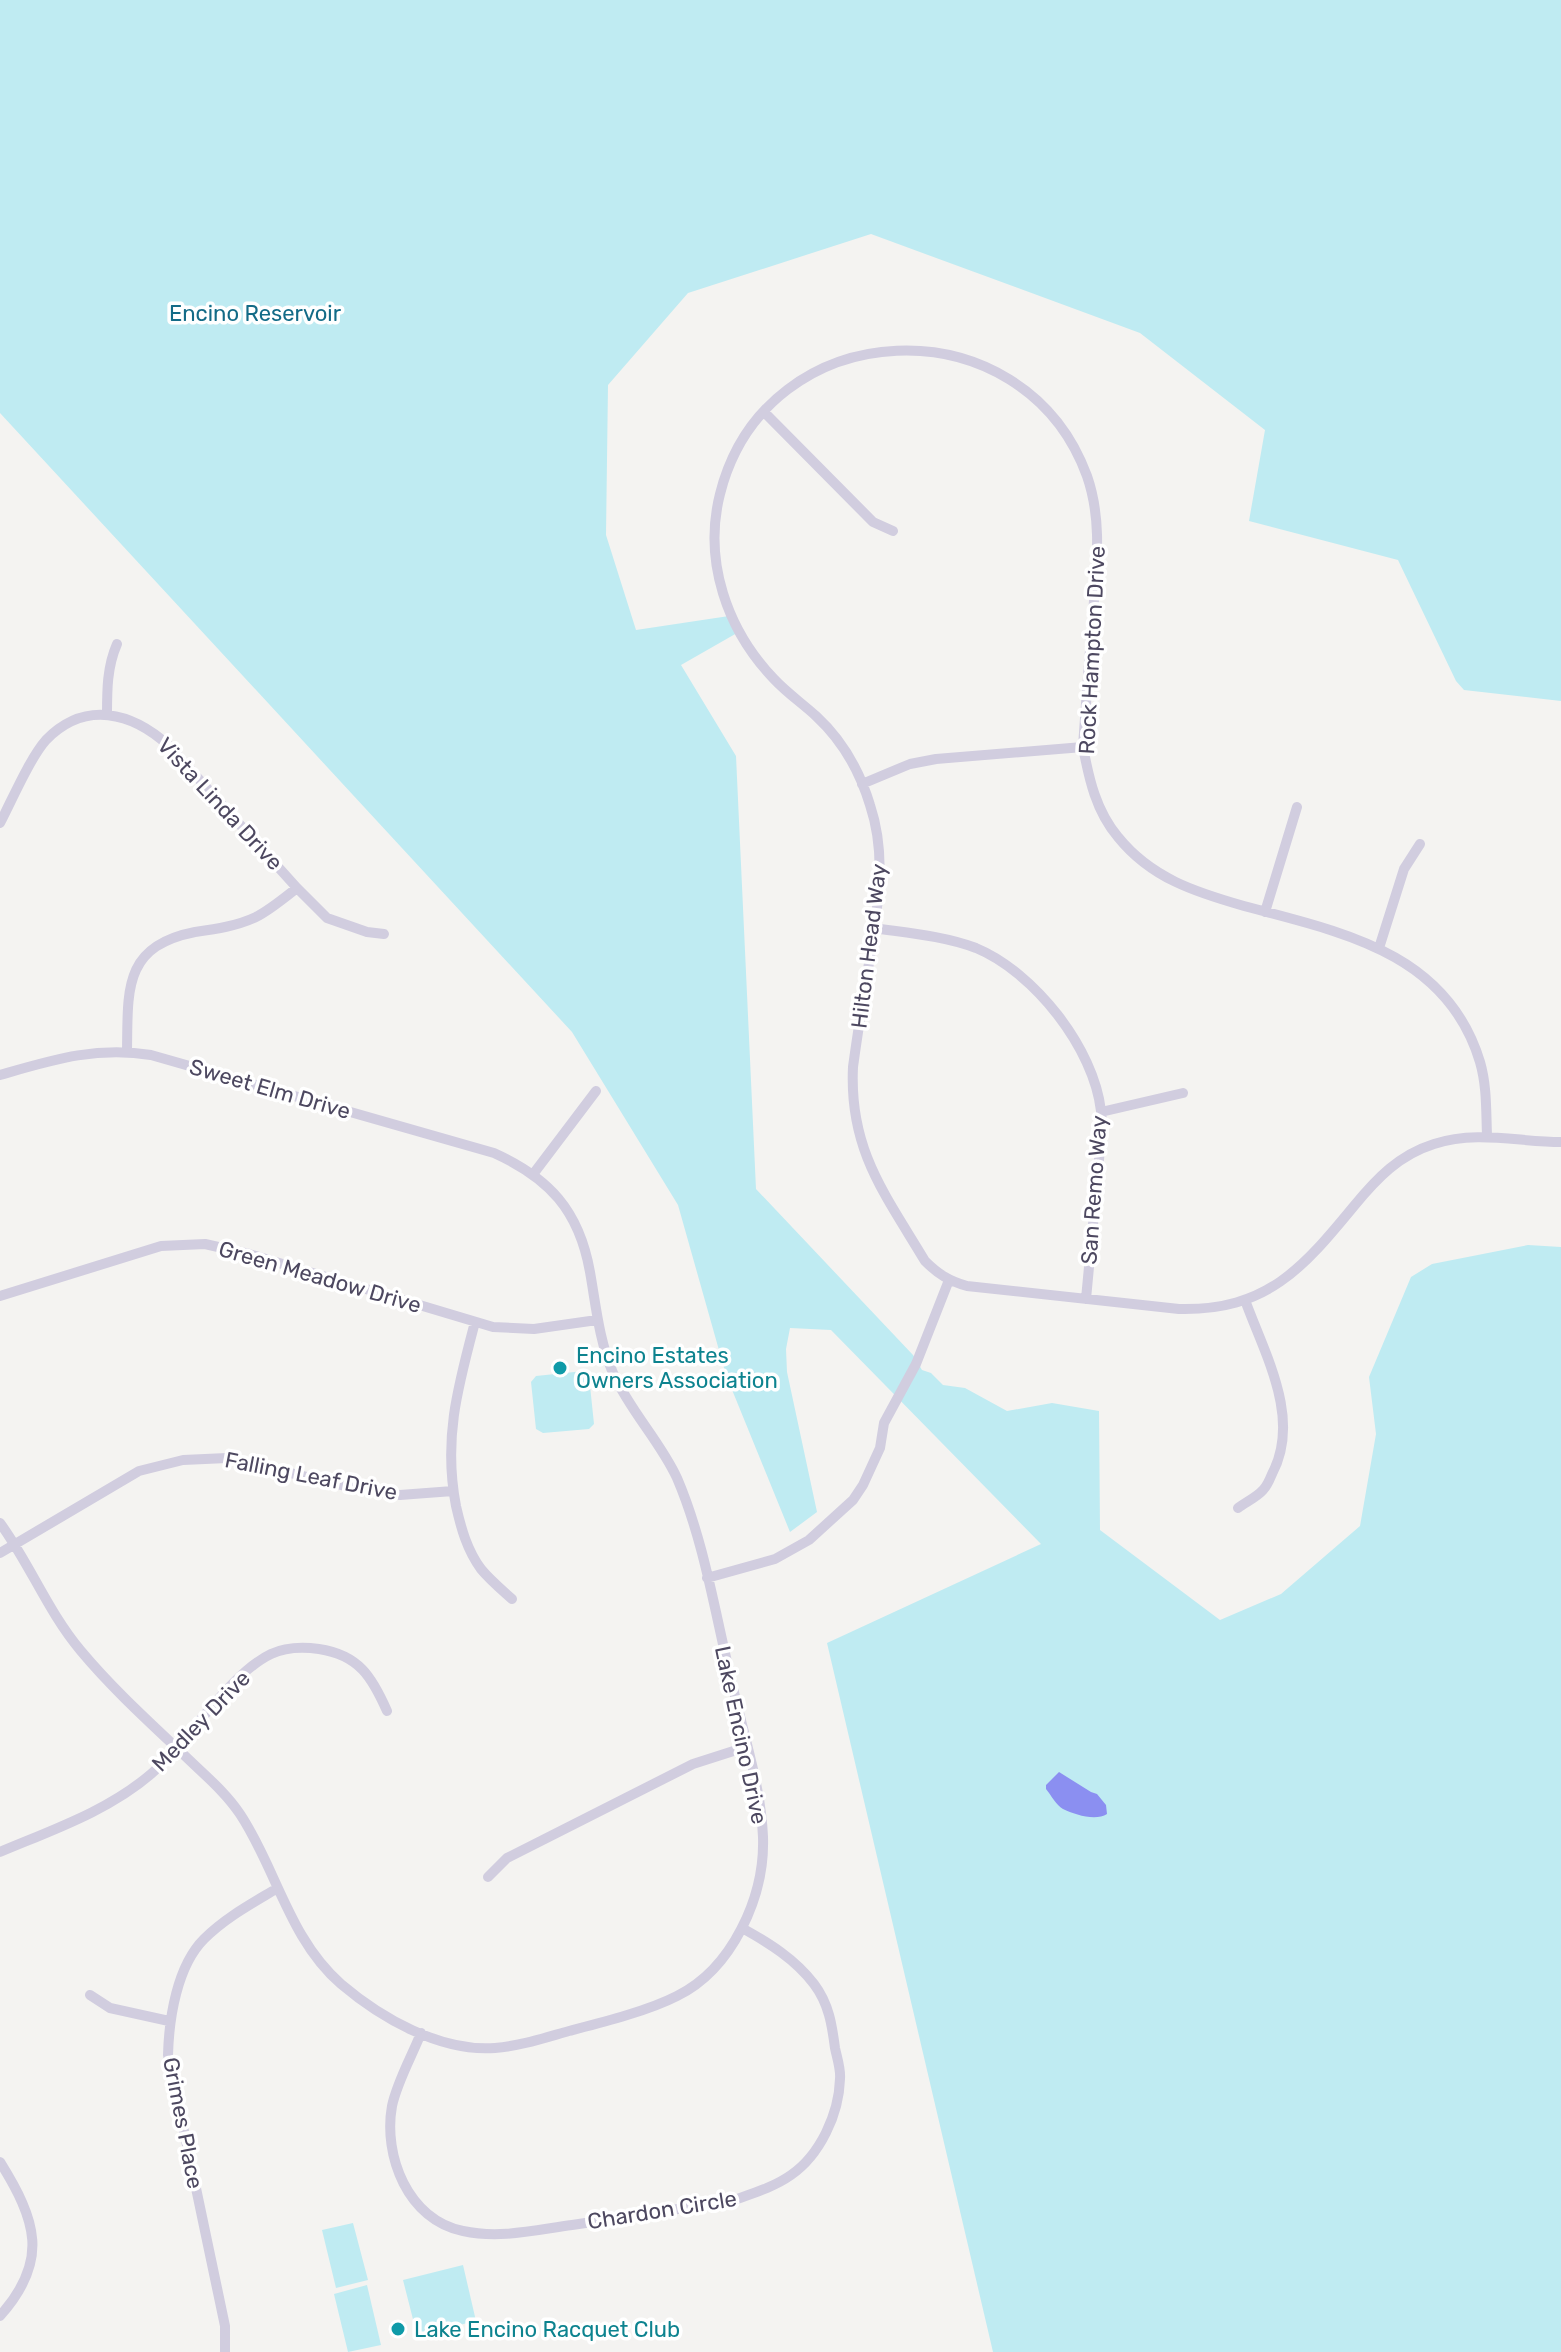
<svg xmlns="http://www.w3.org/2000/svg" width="1561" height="2352" font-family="Rubik,sans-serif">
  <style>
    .green { fill: #bfebf2 }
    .water { fill: #8b8ff1 }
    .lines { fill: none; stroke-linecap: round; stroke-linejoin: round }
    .street { stroke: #d1cddf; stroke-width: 10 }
    .culture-dot { fill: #0f9aa8; stroke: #fff; stroke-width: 3 }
    .labels { text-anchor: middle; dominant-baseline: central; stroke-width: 7; stroke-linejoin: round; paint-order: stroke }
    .park-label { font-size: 22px; fill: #136b87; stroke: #fff }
    .street-label { font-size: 22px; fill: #4d4860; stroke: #fff }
    .culture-label { font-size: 22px; fill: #0d838f; stroke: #fff; text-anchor: start }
  </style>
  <rect width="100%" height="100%" fill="#f4f3f1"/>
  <path class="green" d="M0 0H1561V701L1464 690 1456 681 1398 560 1249 521 1265 430 1140 333 871 234 688 293 608 385 606 535 636 630 729 616 737 633 681 665 736 756 756 1189 913 1355 922 1370 931 1373 943 1385 965 1388 1007 1411 1052 1403 1099 1411 1100 1530 1220 1620 1281 1594 1360 1526 1376 1434 1369 1377 1411 1277 1432 1264 1528 1245 1561 1247V2352H993L827 1643 1041 1544 831 1330 790 1328 786 1349 787 1372 817 1512 790 1532 726 1375 678 1205 572 1032 0 413Z
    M584 1371 589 1376 594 1424 589 1429 543 1433 536 1429 531 1382 536 1376Z
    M353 2223 368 2280 336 2288 322 2230Z
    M463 2265 476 2321 417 2335 403 2280Z
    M367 2285 381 2345 348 2352 334 2294Z"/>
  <path class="water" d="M1059 1772 1091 1792 1097 1794 1106 1805 1107 1814C1096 1821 1075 1815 1063 1809 1056 1805 1051 1795 1046 1789V1785Z"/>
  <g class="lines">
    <path class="street" d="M764 412 873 522 893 531
      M107 715C107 690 107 667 117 644
      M862 784 910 764 936 759 1083 747
      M0 823C12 800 30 758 46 740 85 700 132 712 169 746L297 888 327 918 367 932 384 934
      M1265 912 1297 807
      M874 928C908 933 944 936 976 948 1034 972 1094 1048 1101 1111 1104 1130 1099 1152 1098 1171 1094 1214 1090 1256 1086 1299
      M1379 948 1404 869 1420 844
      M127 1051C128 990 123 946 195 932 216 929 237 926 256 917 270 910 284 898 297 888
      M0 1075C52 1060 96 1046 151 1055L494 1153C549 1178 579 1210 590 1272 596 1306 599 1340 613 1373 630 1411 660 1441 677 1478 704 1541 715 1613 731 1679 742 1730 761 1785 763 1837 765 1897 732 1969 677 1996 648 2011 600 2023 569 2031 544 2038 520 2046 495 2048 440 2052 381 2018 341 1984 289 1939 276 1868 240 1814 224 1790 201 1772 181 1752 147 1720 111 1687 81 1651 48 1612 30 1564 0 1523
      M1101 1112 1183 1093
      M1487 1135C1486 1111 1487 1086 1480 1062 1447 952 1341 932 1244 906 1195 892 1151 878 1118 837 1096 811 1089 779 1083 747 1086 703 1089 659 1093 615 1096 568 1103 522 1087 476 1023 301 766 311 720 494 703 561 727 630 774 679 787 693 803 704 816 716 842 740 860 772 870 805 887 856 878 905 870 957 864 993 858 1030 853 1067 849 1150 885 1194 925 1261 938 1274 949 1281 967 1286L1179 1309C1267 1311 1303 1268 1354 1206 1377 1178 1399 1155 1434 1144 1477 1130 1518 1142 1561 1142
      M534 1173 596 1091
      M0 1296 161 1246 205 1244 249 1254 493 1327 534 1329 597 1320
      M475 1322C458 1386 443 1439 456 1506 461 1528 467 1550 481 1569 490 1580 502 1590 512 1599
      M1238 1508C1246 1502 1257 1497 1263 1490 1267 1486 1270 1479 1272 1474 1302 1418 1264 1353 1245 1300
      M0 1553 139 1471 183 1460 227 1458 366 1491 400 1495 453 1491
      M707 1578 775 1559 809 1540 853 1500 863 1485 880 1448 884 1423 916 1364 949 1280
      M0 1852C52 1830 108 1811 151 1774 188 1742 229 1674 271 1654 286 1647 304 1647 319 1649 359 1655 372 1677 387 1711
      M488 1877 507 1858 693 1764 746 1747
      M90 1995 110 2008 169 2021
      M421 2033C412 2056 397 2082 392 2106 383 2156 408 2220 463 2231 500 2239 535 2230 572 2225 626 2217 680 2209 734 2200 754 2193 774 2187 791 2175 820 2155 839 2114 840 2079 841 2069 837 2058 835 2048 832 2025 829 2004 814 1984 795 1959 769 1943 742 1928
      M0 2162C36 2220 50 2260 0 2316
      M225 2352V2326L168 2055C169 2018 177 1966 204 1939 225 1918 251 1904 276 1889"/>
  </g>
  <g class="culture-dot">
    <circle cx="560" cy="1368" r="8"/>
    <circle cx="398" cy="2329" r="8"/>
  </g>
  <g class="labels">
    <g class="park-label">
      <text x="255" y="313">Encino Reservoir</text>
    </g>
    <g class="street-label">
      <text transform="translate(1092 650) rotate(-87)">Rock Hampton Drive</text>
      <text transform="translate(220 804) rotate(47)">Vista Linda Drive</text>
      <text transform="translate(869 946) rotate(-83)">Hilton Head Way</text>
      <text transform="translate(270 1089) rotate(16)">Sweet Elm Drive</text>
      <text transform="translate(1094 1190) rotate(-86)">San Remo Way</text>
      <text transform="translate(320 1277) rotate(16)">Green Meadow Drive</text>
      <text transform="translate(311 1476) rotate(11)">Falling Leaf Drive</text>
      <text transform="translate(201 1721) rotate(-46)">Medley Drive</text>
      <text transform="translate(741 1735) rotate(78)">Lake Encino Drive</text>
      <text transform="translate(183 2123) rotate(79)">Grimes Place</text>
      <text transform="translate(662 2210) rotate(-9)">Chardon Circle</text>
    </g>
    <g class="culture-label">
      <text x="576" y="1355">Encino Estates<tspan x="576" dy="25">Owners Association</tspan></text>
      <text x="414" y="2329">Lake Encino Racquet Club</text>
    </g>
  </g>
</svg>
